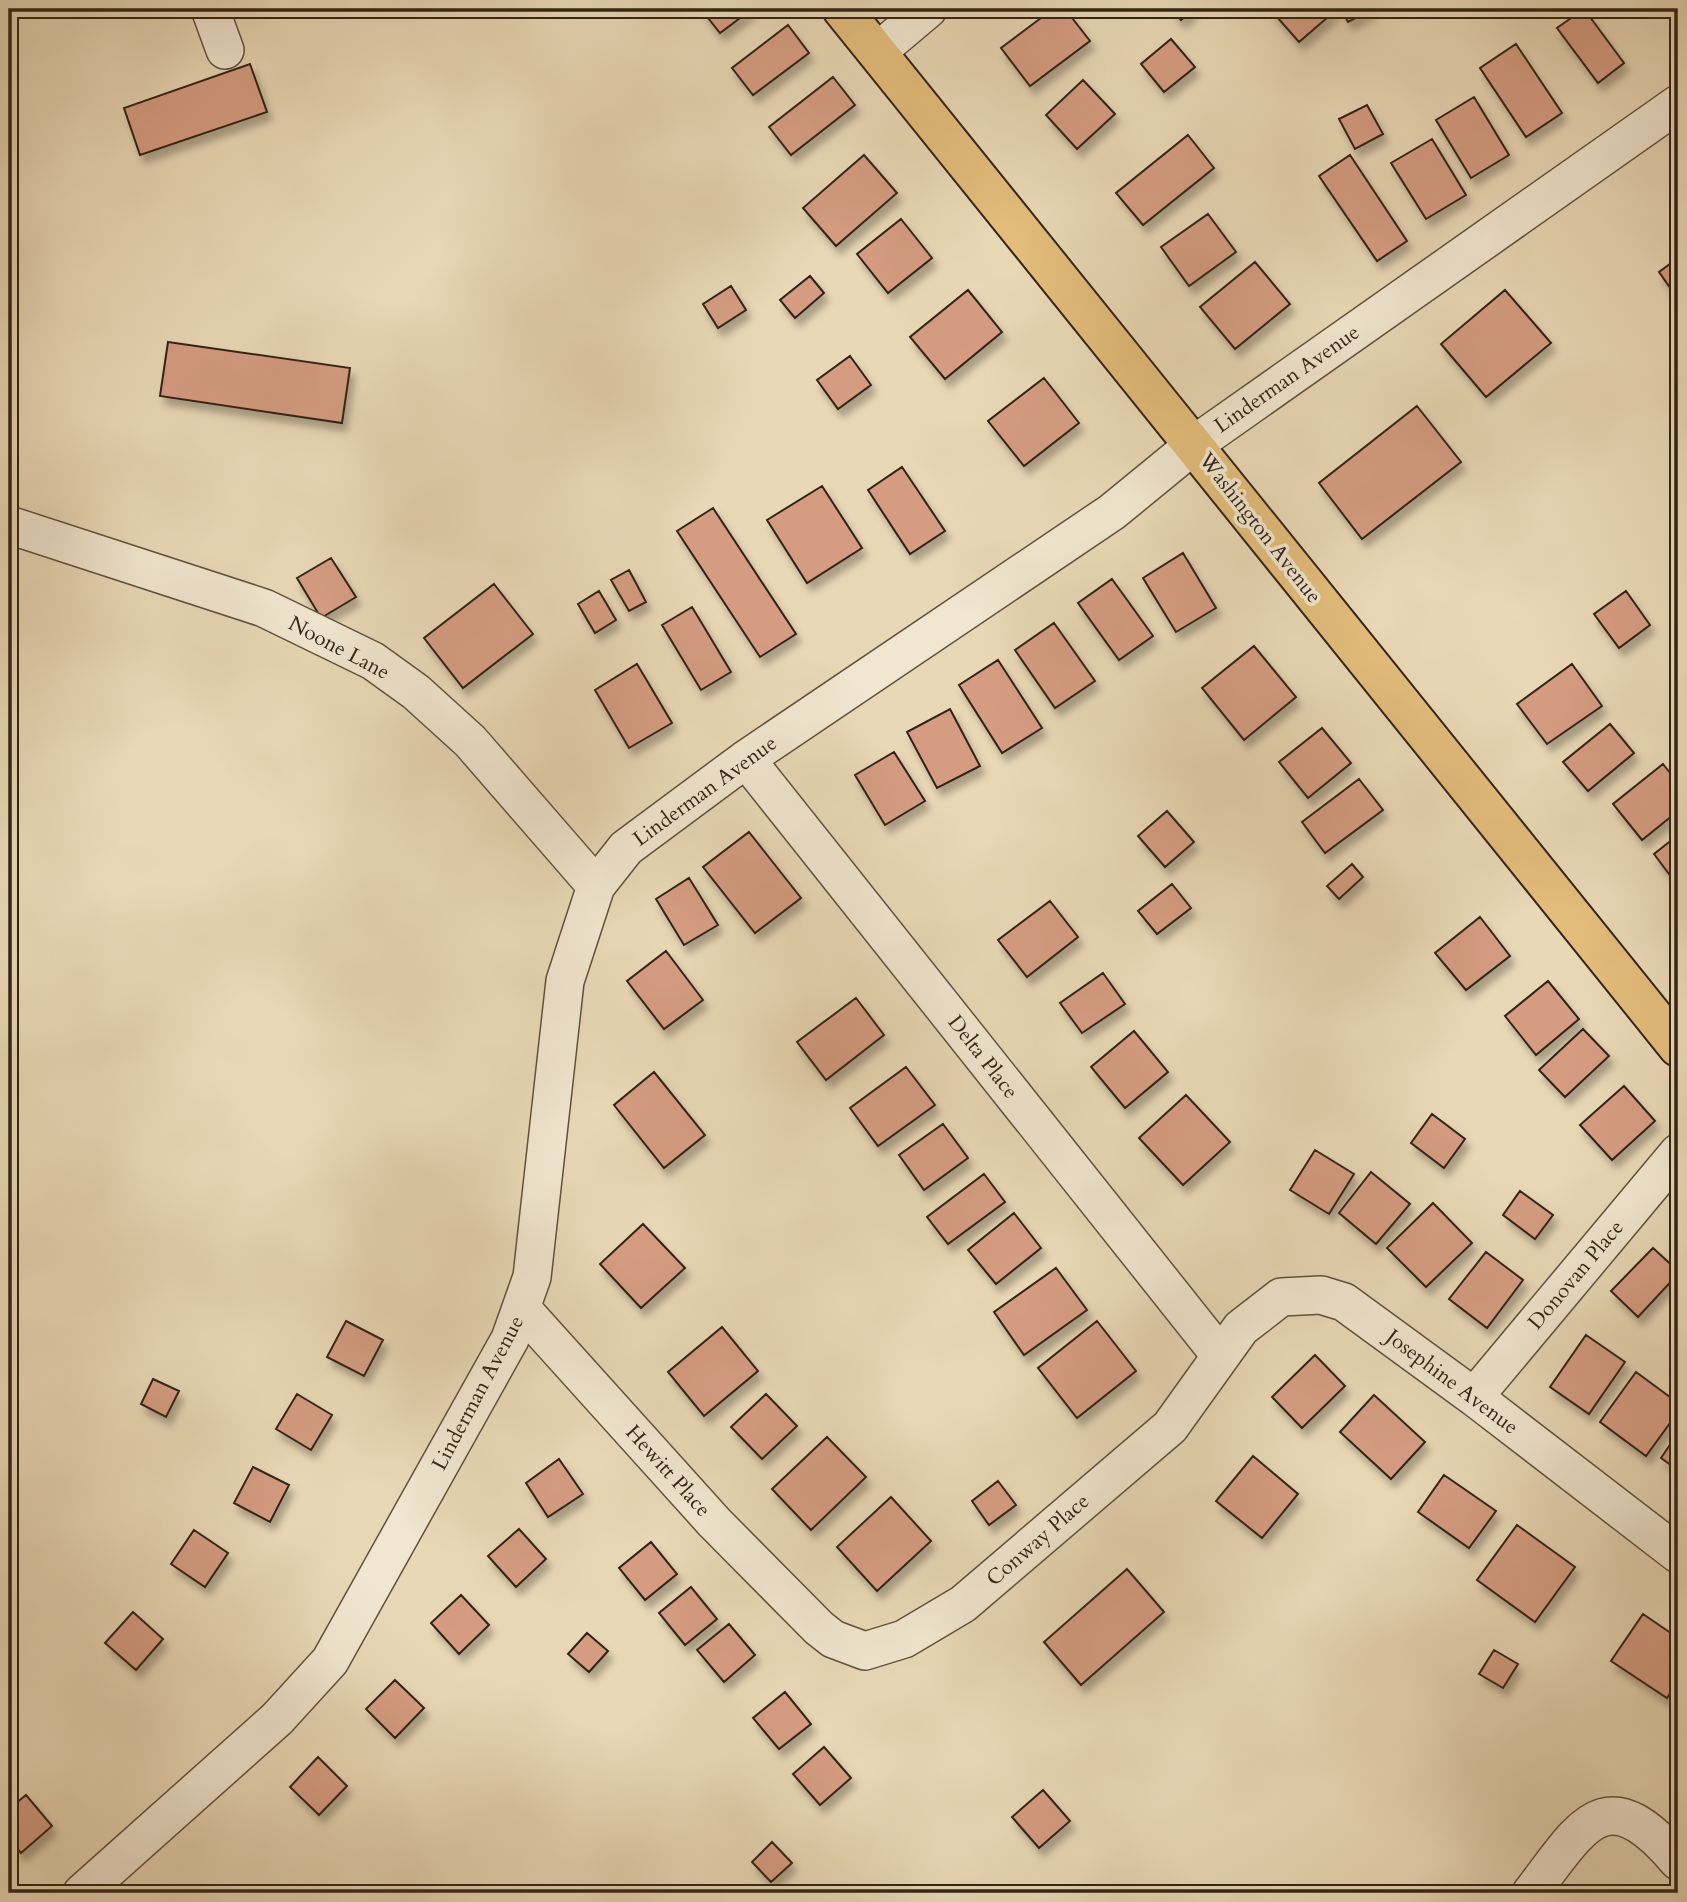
<svg xmlns="http://www.w3.org/2000/svg" width="1687" height="1902" font-family="Cardo,serif">
  <style>
    .building { fill: #d59c81; stroke: #322417; stroke-width: 2; filter: url(#shadow) }
    .lines { fill: none; stroke-linecap: round; stroke-linejoin: round }
    .minor-casing { stroke: #60513f; stroke-width: 40 }
    .major-casing { stroke: #322417; stroke-width: 42 }
    .minor { stroke: #f1e6d0; stroke-width: 37 }
    .major { stroke: #e4bc7b; stroke-width: 38 }
    .labels { text-anchor: middle; dominant-baseline: central; stroke-width: 7; stroke-linejoin: round; paint-order: stroke }
    .street-label { font-size: 21px; fill: #322417; stroke: #f1e6d0 }
  </style>
  <defs>
    <filter id="shadow"><feDropShadow dx="4.5" dy="8" stdDeviation="3.5" flood-color="#0004"/></filter>
  </defs>
  <rect width="100%" height="100%" fill="#e9d8b6"/>
  <filter id="stains"><feTurbulence type="fractalNoise" baseFrequency=".00286" numOctaves="4"/><feColorMatrix values="0 0 0 0 .2 0 0 0 0 .09 0 0 0 0 .02 0 0 0 .5 -.17"/></filter>
  <radialGradient id="worn" r=".72"><stop offset=".6" stop-color="#630" stop-opacity="0"/><stop offset="1" stop-color="#630" stop-opacity=".3"/></radialGradient>
  <path class="building" d="M701 9H752L720 33Z
    M1053 9H1065L1090 41 1030 86 1001 48Z
    M1171 9H1194L1181 20Z
    M1270 9H1333L1335 11 1299 42Z
    M1341 9H1373L1348 22Z
    M1584 9 1624 63 1598 83 1557 28Z
    M788 25 809 53 753 95 732 68Z
    M1171 39 1195 67 1164 92 1141 64Z
    M1516 44 1562 113 1526 137 1480 68Z
    M250 64 267 112 140 155 124 108Z
    M833 77 855 105 791 155 769 127Z
    M1083 80 1115 114 1077 149 1046 115Z
    M1474 97 1509 155 1471 178 1436 120Z
    M1367 105 1383 134 1355 149 1339 119Z
    M1188 135 1214 168 1143 225 1116 193Z
    M1432 139 1466 195 1426 219 1391 163Z
    M864 155 897 193 836 246 803 208Z
    M1350 155 1407 241 1377 261 1319 176Z
    M1208 214 1236 252 1189 286 1161 247Z
    M901 219 932 258 888 293 857 254Z
    M1678 258V299L1659 272Z
    M1255 262 1290 304 1235 349 1200 307Z
    M810 276 824 293 795 318 780 300Z
    M731 286 746 310 718 328 703 304Z
    M968 290 1002 332 945 379 910 337Z
    M1505 290 1551 343 1486 397 1441 344Z
    M168 342 350 368 342 423 160 396Z
    M850 356 871 385 838 409 817 380Z
    M1044 378 1079 423 1024 466 988 421Z
    M1417 406 1461 462 1362 539 1319 483Z
    M902 467 945 531 910 554 868 490Z
    M822 486 862 548 807 583 767 520Z
    M713 508 796 634 760 657 677 531Z
    M1183 553 1216 608 1176 632 1143 578Z
    M331 558 356 597 321 618 297 578Z
    M629 570 646 602 629 611 611 580Z
    M1112 579 1153 636 1119 660 1078 603Z
    M494 584 533 634 463 688 424 638Z
    M599 591 616 620 595 633 578 604Z
    M1626 591 1650 625 1619 648 1594 614Z
    M692 607 731 672 701 690 662 625Z
    M1054 623 1095 681 1055 708 1015 650Z
    M1254 646 1296 697 1244 740 1202 688Z
    M998 660 1042 728 1002 753 959 685Z
    M637 664 672 723 629 748 595 690Z
    M1572 664 1602 706 1547 744 1517 704Z
    M950 709 980 766 937 788 907 732Z
    M1610 724 1634 753 1588 791 1563 762Z
    M1322 728 1351 763 1308 798 1279 762Z
    M894 752 925 801 885 825 855 775Z
    M1663 764 1678 783V811L1642 840 1613 804Z
    M1359 779 1383 810 1325 853 1302 822Z
    M1167 811 1194 842 1165 867 1138 836Z
    M749 832 801 898 755 933 703 867Z
    M1678 835V886L1654 854Z
    M1352 864 1363 877 1339 899 1327 886Z
    M689 878 718 925 684 945 656 899Z
    M1172 884 1191 908 1157 934 1138 911Z
    M1050 901 1078 937 1027 977 998 940Z
    M1480 917 1510 956 1466 990 1435 953Z
    M666 951 703 1000 664 1029 627 981Z
    M1103 973 1125 1004 1082 1033 1060 1003Z
    M1548 981 1579 1019 1536 1055 1505 1016Z
    M856 998 884 1035 826 1080 797 1042Z
    M1583 1029 1609 1056 1565 1097 1539 1070Z
    M1134 1031 1168 1072 1125 1108 1091 1067Z
    M906 1067 935 1105 878 1146 850 1108Z
    M654 1072 705 1135 664 1168 614 1105Z
    M1624 1086 1655 1121 1612 1160 1580 1125Z
    M1186 1095 1230 1142 1183 1185 1139 1138Z
    M1432 1114 1465 1139 1444 1168 1411 1143Z
    M943 1124 968 1158 924 1190 899 1155Z
    M1315 1150 1354 1174 1329 1214 1290 1190Z
    M1371 1172 1410 1204 1376 1244 1339 1213Z
    M984 1174 1005 1202 948 1244 927 1217Z
    M1520 1191 1553 1215 1535 1239 1503 1215Z
    M1433 1203 1472 1243 1426 1287 1387 1248Z
    M1014 1213 1041 1248 996 1284 968 1250Z
    M643 1224 685 1268 641 1308 600 1264Z
    M1653 1248 1678 1271V1274L1638 1317 1611 1291Z
    M1486 1252 1523 1280 1487 1328 1449 1299Z
    M1056 1268 1087 1310 1024 1355 994 1312Z
    M346 1321 383 1340 364 1376 327 1357Z
    M1097 1321 1136 1371 1077 1418 1038 1368Z
    M722 1327 758 1371 704 1416 668 1372Z
    M1586 1335 1625 1362 1589 1414 1550 1387Z
    M1315 1355 1345 1386 1302 1428 1272 1397Z
    M1636 1372 1678 1403V1412L1646 1456 1600 1422Z
    M153 1379 179 1391 166 1417 141 1404Z
    M297 1394 332 1415 311 1450 276 1429Z
    M766 1394 797 1426 762 1459 731 1427Z
    M1374 1395 1425 1442 1391 1479 1340 1432Z
    M1678 1433V1470L1661 1458Z
    M827 1437 866 1477 811 1530 772 1489Z
    M1253 1456 1298 1494 1262 1538 1216 1501Z
    M559 1459 583 1494 548 1517 526 1483Z
    M253 1467 289 1485 270 1522 234 1503Z
    M1444 1475 1496 1511 1469 1548 1418 1512Z
    M998 1481 1016 1505 989 1525 972 1501Z
    M891 1497 931 1541 877 1591 837 1547Z
    M1517 1525 1575 1567 1535 1622 1477 1580Z
    M519 1529 546 1559 516 1587 488 1556Z
    M194 1530 228 1553 205 1587 171 1564Z
    M651 1542 677 1574 645 1600 619 1568Z
    M1127 1569 1164 1612 1081 1685 1044 1642Z
    M691 1587 717 1619 685 1645 659 1613Z
    M461 1595 489 1625 459 1654 431 1623Z
    M133 1612 163 1639 136 1670 105 1643Z
    M1643 1614 1678 1638V1681L1667 1698 1611 1661Z
    M729 1624 755 1655 724 1682 697 1650Z
    M587 1633 608 1651 589 1672 568 1654Z
    M1494 1650 1518 1664 1503 1688 1479 1674Z
    M395 1680 424 1708 395 1738 366 1709Z
    M785 1692 811 1724 779 1749 753 1718Z
    M824 1747 851 1778 820 1805 793 1774Z
    M318 1757 347 1786 319 1815 290 1787Z
    M1043 1790 1070 1821 1039 1848 1012 1817Z
    M26 1795 52 1826 21 1853 9 1838V1809Z
    M772 1842 792 1863 771 1882 752 1862Z"/>
  <g class="lines">
    <defs>
      <path id="minor" d="M210 9 225 50
        M877 52 928 9
        M9 525 264 608 373 661 416 692 470 741 596 886
        M746 759 1220 1355
        M522 1309 714 1522 819 1628 833 1639 865 1651 904 1639 963 1604 1170 1427 1241 1328 1281 1297 1321 1295 1344 1302 1474 1397 1678 1554
        M1474 1397 1678 1153
        M82 1893 277 1719 330 1661 510 1339 532 1277 565 981 596 886 626 848 746 759 1112 512 1195 444 1678 104
        M1531 1893C1582 1827 1605 1775 1678 1861"/>
      <path id="major" d="M842 9C1122 354 1398 702 1678 1047"/>
    </defs>
    <use href="#minor" class="minor-casing"/>
    <use href="#major" class="major-casing"/>
    <use href="#minor" class="minor"/>
    <use href="#major" class="major"/>
  </g>
  <g class="labels">
    <g class="street-label">
      <text transform="translate(1287 379) rotate(-35)">Linderman Avenue</text>
      <text transform="translate(1260 528) rotate(52)">Washington Avenue</text>
      <text transform="translate(339 648) rotate(28)">Noone Lane</text>
      <text transform="translate(705 791) rotate(-36)">Linderman Avenue</text>
      <text transform="translate(983 1057) rotate(52)">Delta Place</text>
      <text transform="translate(1576 1275) rotate(-50)">Donovan Place</text>
      <text transform="translate(1452 1382) rotate(37)">Josephine Avenue</text>
      <text transform="translate(478 1393) rotate(-62)">Linderman Avenue</text>
      <text transform="translate(668 1471) rotate(48)">Hewitt Place</text>
      <text transform="translate(1038 1540) rotate(-41)">Conway Place</text>
    </g>
  </g>
  <rect width="1687" height="1902" fill="none" stroke="#e9d8b6" stroke-width="35"/>
  <rect x="10" y="10" width="1666" height="1881" fill="none" stroke="#322417" stroke-width="3.5"/>
  <rect x="18" y="18" width="1652" height="1867" fill="none" stroke="#322417" stroke-width="2"/>
  <rect width="100%" height="100%" filter="url(#stains)"/>
  <rect width="100%" height="100%" fill="url(#worn)"/>
</svg>
